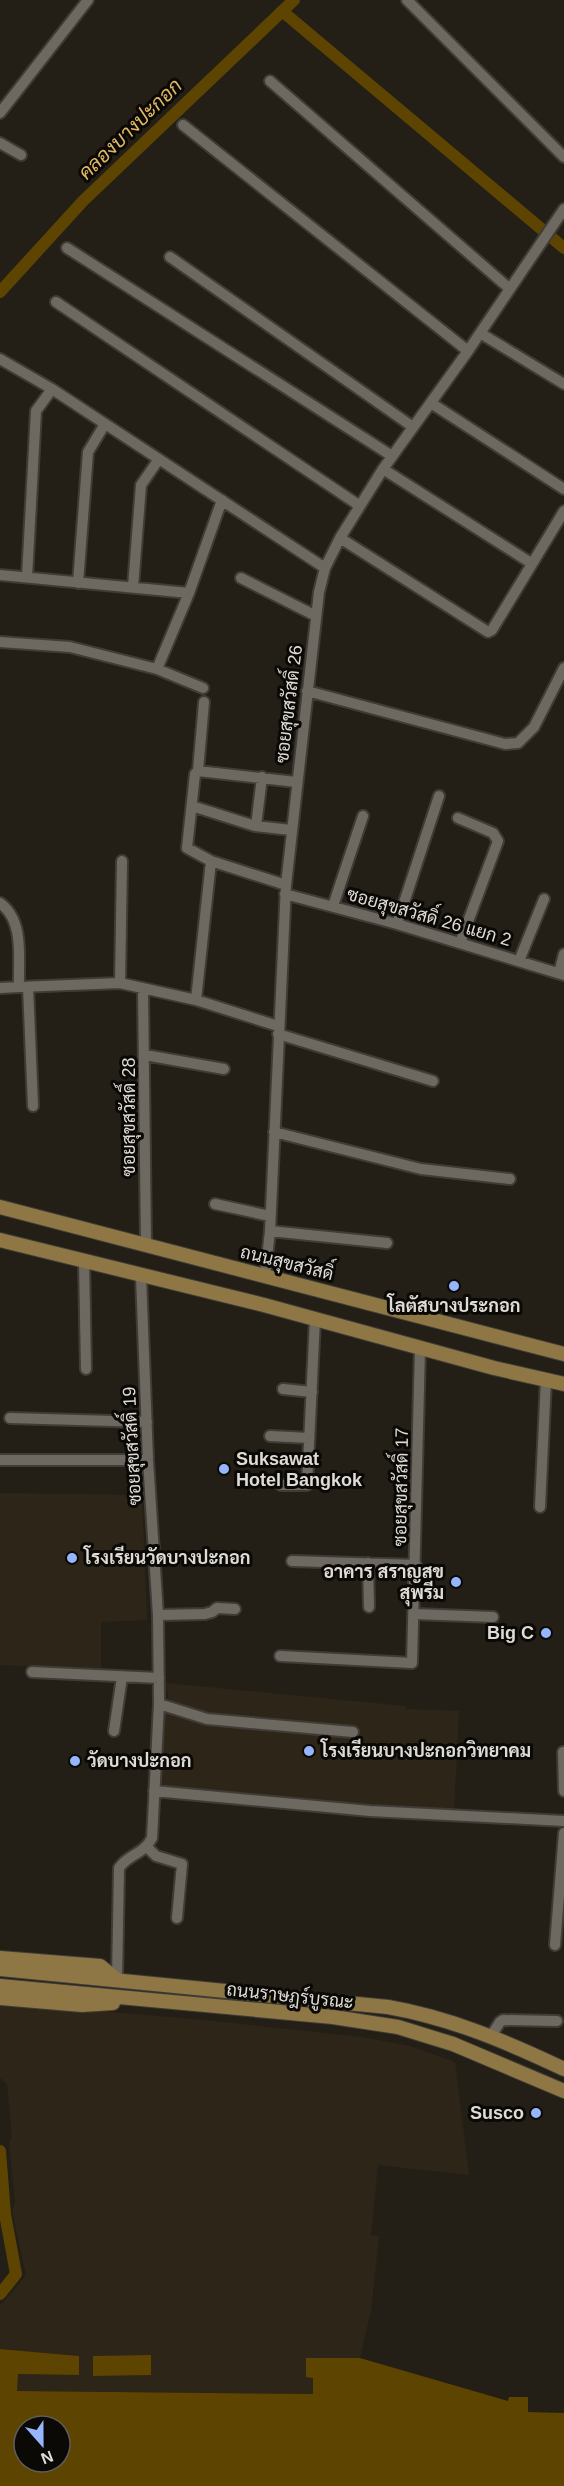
<svg xmlns="http://www.w3.org/2000/svg" width="564" height="2486" font-family="Helvetica,Sarabun,sans-serif">
  <style>
    .built { fill: #2d2618 }
    .water { fill: #5d4400; fill-rule: evenodd }
    .lines { fill: none; stroke-linecap: round; stroke-linejoin: round }
    .canal { stroke: #5d4400; stroke-width: 12 }
    .minor-casing { stroke: #3f3c37; stroke-width: 14 }
    .major-casing { stroke: #3f3c37; stroke-width: 16 }
    .minor { stroke: #6e6960; stroke-width: 10 }
    .major { stroke: #8e7745; stroke-width: 14 }
    .poi-dot { fill: #95b6fd; stroke: #0b0906; stroke-width: 2 }
    .labels { text-anchor: middle; dominant-baseline: central; stroke-width: 6; stroke-linejoin: round; paint-order: stroke }
    .street-label { font-size: 18px; fill: #dfdcd7; stroke: #0b0906 }
    .poi-label { font-size: 18px; font-weight: bold; fill: #dfdcd7; stroke: #0b0906; text-anchor: start }
    .water-label { font-size: 20px; font-style: italic; fill: #e1b965; stroke: #0b0906 }
  </style>
  <rect width="100%" height="100%" fill="#231f17"/>
  <path class="built" d="M0 1493 142 1495 147 1620 101 1622V1669L0 1665Z
    M166 1683 405 1706 406 1709 459 1711 454 1812 363 1808 159 1788 162 1714 169 1703Z
    M0 2002 213 2021 362 2037 410 2046 455 2062 469 2175 378 2165 371 2235 379 2236 371 2311 360 2358 349 2359 307 2377H313V2394L17 2391V2374L79 2375V2356L0 2349V2306L26 2275 12 2211 15 2202 9 2143 12 2137 7 2084 0 2078Z"/>
  <path class="water" d="M0 2349 79 2356V2375L18 2374 17 2391 313 2394V2378L306 2377V2358H360L508 2401 509 2397H528V2412L564 2413V2486H0ZM24 2426H60V2462H24Z
    M151 2355V2375L93 2376V2356Z"/>
  <g class="lines">
    <path class="canal" d="M282 11 564 248
      M0 292 83 201 294 0
      M0 2151 5 2214 16 2274 0 2294"/>
    <defs>
      <path id="minor" d="M407 0 564 157
        M270 81 510 289
        M0 113 88 0
        M183 125 468 351
        M0 143 21 155
        M67 248 392 456
        M170 257 413 427
        M56 302 360 506
        M480 333 564 384
        M0 359 52 389 325 568
        M431 403 564 489
        M383 469 531 563
        M340 538 488 632 492 630 564 511
        M0 575 189 593
        M27 577 36 411 52 389
        M241 578 316 616
        M78 583 88 452 105 424
        M133 587 141 485 159 459
        M0 642 70 647 157 669 203 688
        M157 669 189 593 222 500
        M307 691 505 744 518 743 534 727 564 668
        M204 702 198 771 195 774 187 848 211 861 286 885
        M198 771 296 782
        M192 806 255 826 291 830
        M458 818 493 833 498 841 460 943
        M256 826 262 777
        M285 894 397 924 564 975
        M0 903C25 921 18 959 19 987L120 983 196 1000 278 1026
        M333 906 363 816
        M397 924 439 796
        M519 961 544 899
        M559 973 564 954
        M120 983 122 861
        M28 987 33 1106
        M0 988 19 987
        M143 988 146 1245
        M196 1000 211 861
        M278 1034 433 1081
        M145 1055 224 1069
        M274 1132 421 1169 510 1179
        M215 1204 270 1216
        M270 1231 387 1243
        M84 1260 86 1369
        M265 1276 270 1231 286 885 319 592 325 568 340 538 383 469 468 351 564 209
        M283 1389 312 1392
        M10 1418 147 1422
        M270 1436 309 1438
        M0 1460H148
        M281 1485H307L315 1319
        M540 1507 546 1380
        M292 1561 416 1565
        M368 1563 369 1607
        M415 1614 493 1617
        M158 1615 205 1614 212 1612 217 1608 235 1609
        M280 1656 412 1663 420 1348
        M32 1672 159 1678
        M159 1704 207 1719 353 1732
        M114 1731 122 1677
        M563 1752 564 1791
        M154 1791 370 1811 564 1821
        M147 1847 156 1856 182 1864 177 1918
        M555 1945 564 1833
        M117 1980 119 1868C128 1854 143 1855 152 1838L159 1704 158 1615 148 1460 141 1276
        M491 2036 500 2022 503 2020 557 2021"/>
      <path id="major" d="M0 1207 564 1354
        M0 1240 264 1305 494 1368 564 1384
        M0 1958 100 1966 117 1980
        M0 1969 388 2007C451 2018 507 2042 564 2069
        M0 1986 333 2017 398 2027 453 2044 564 2091
        M0 1998 82 2005 113 2003"/>
    </defs>
    <use href="#minor" class="minor-casing"/>
    <use href="#major" class="major-casing"/>
    <use href="#minor" class="minor"/>
    <use href="#major" class="major"/>
  </g>
  <g class="poi-dot">
    <circle cx="454" cy="1286" r="6"/>
    <circle cx="224" cy="1469" r="6"/>
    <circle cx="72" cy="1558" r="6"/>
    <circle cx="456" cy="1582" r="6"/>
    <circle cx="546" cy="1633" r="6"/>
    <circle cx="309" cy="1751" r="6"/>
    <circle cx="75" cy="1761" r="6"/>
    <circle cx="536" cy="2113" r="6"/>
  </g>
  <g class="labels">
    <g class="street-label">
      <text transform="translate(289 704) rotate(-83)">ซอยสุขสวัสดิ์ 26</text>
      <text transform="translate(429 917) rotate(16)">ซอยสุขสวัสดิ์ 26 แยก 2</text>
      <text transform="translate(129 1117) rotate(-90)">ซอยสุขสวัสดิ์ 28</text>
      <text transform="translate(287 1263) rotate(14)">ถนนสุขสวัสดิ์</text>
      <text transform="translate(132 1446) rotate(-93)">ซอยสุขสวัสดิ์ 19</text>
      <text transform="translate(401 1487) rotate(-89)">ซอยสุขสวัสดิ์ 17</text>
      <text transform="translate(290 1996) rotate(6)">ถนนราษฎร์บูรณะ</text>
    </g>
    <g class="poi-label">
      <text x="454" y="1306" text-anchor="middle">โลตัสบางประกอก</text>
      <text x="236" y="1459">Suksawat<tspan x="236" dy="21">Hotel Bangkok</tspan></text>
      <text x="84" y="1558">โรงเรียนวัดบางปะกอก</text>
      <text x="444" y="1572" text-anchor="end">อาคาร สราญสุข<tspan x="444" dy="21">สุพรีม</tspan></text>
      <text x="534" y="1633" text-anchor="end">Big C</text>
      <text x="321" y="1751">โรงเรียนบางปะกอกวิทยาคม</text>
      <text x="87" y="1761">วัดบางปะกอก</text>
      <text x="524" y="2113" text-anchor="end">Susco</text>
    </g>
    <g class="water-label">
      <text transform="translate(130 129) rotate(-44)">คลองบางปะกอก</text>
    </g>
  </g>
  <g transform="translate(42 2444) rotate(159)"><circle r="28" fill="#0b0906" stroke="#605d5a" stroke-width="1.5"/>
  <path d="M0-4.5L10 22L0 15L-10 22Z" fill="#95b6fd"/>
  <text y="-9" font-size="16" font-weight="bold" text-anchor="middle" fill="#dfdcd7">N</text>
  </g>
</svg>
